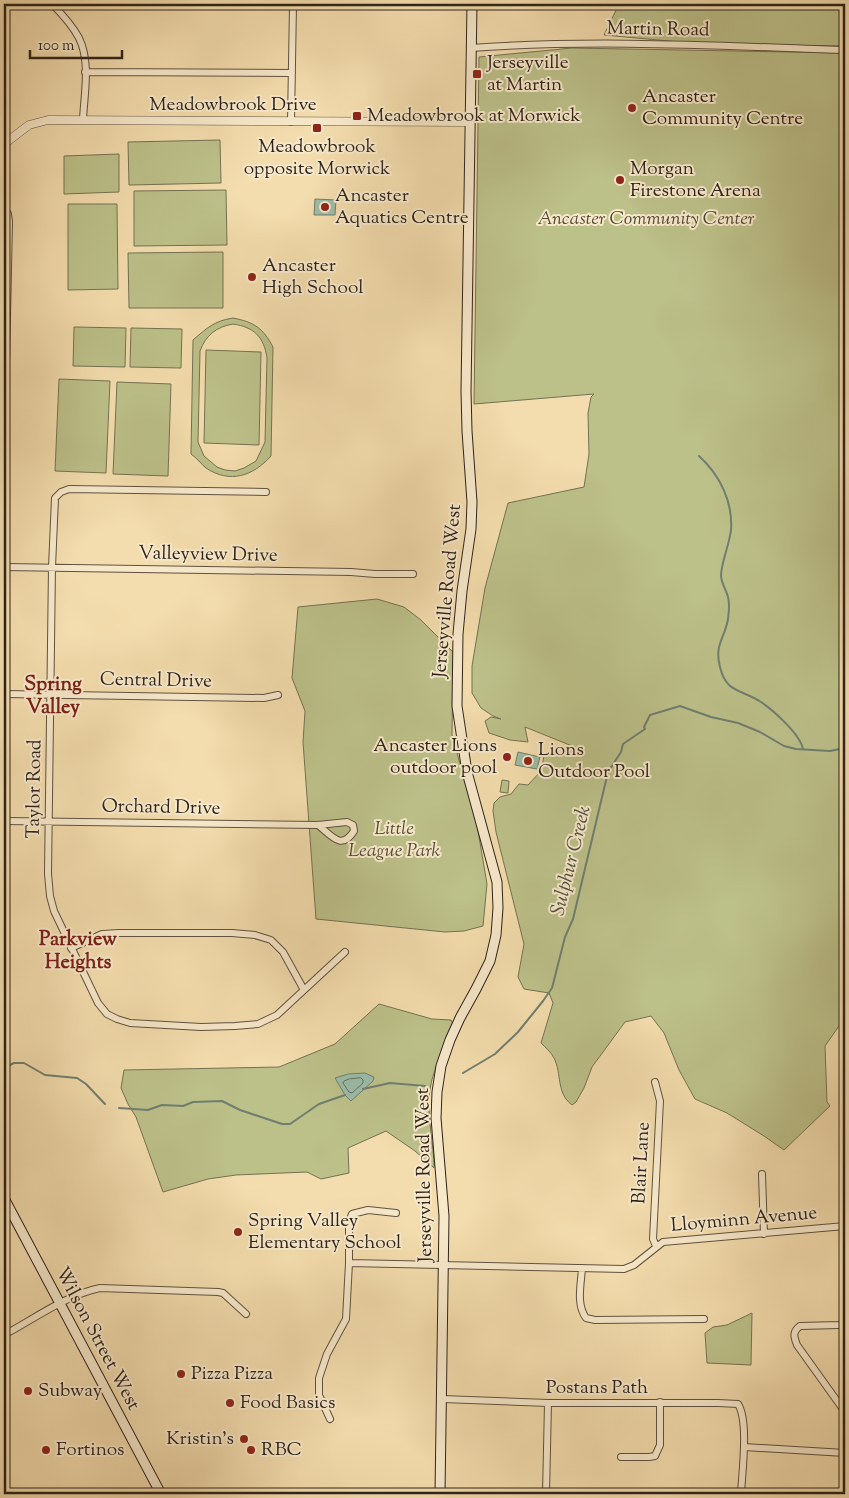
<svg xmlns="http://www.w3.org/2000/svg" width="849" height="1498" font-family="'Sorts Mill Goudy',serif">
  <style>
    .green { fill: #bcc089; stroke: #757252; fill-rule: evenodd }
    .water { fill: #9bbca8; stroke: #6f7f70 }
    .lines { fill: none; stroke-linecap: round; stroke-linejoin: round }
    .shore { stroke: #647062; stroke-width: 1 }
    .stream { stroke: #6f7f70; stroke-width: 2 }
    .minor-casing { stroke: #5f5240; stroke-width: 8 }
    .tertiary-casing { stroke: #5f5240; stroke-width: 9 }
    .secondary-casing { stroke: #2e241b; stroke-width: 11 }
    .minor { stroke: #f7e8ca; stroke-width: 6 }
    .tertiary { stroke: #f7e8ca; stroke-width: 8 }
    .secondary { stroke: #f7e8ca; stroke-width: 9 }
    .poi-dot { fill: #8f2418; stroke: #f7e8ca; stroke-width: 2 }
    .labels { text-anchor: middle; dominant-baseline: central; stroke-width: 4; stroke-linejoin: round; paint-order: stroke }
    .street-label { font-size: 19px; fill: #2e241b; stroke: #f7e8ca }
    .poi-label { font-size: 19px; fill: #2e241b; stroke: #f7e8ca; text-anchor: start }
    .park-label { font-size: 19px; font-style: italic; fill: #524b36; stroke: #f7e8ca }
    .neighbourhood-label { font-size: 20px; font-weight: bold; fill: #7a1f14; stroke: #f7e8ca }
    .water-label { font-size: 20px; font-style: italic; fill: #4f5245; stroke: #f7e8ca }
  </style>
  <rect width="100%" height="100%" fill="#f3dcad"/>
  <filter id="stains"><feTurbulence type="fractalNoise" baseFrequency=".004" numOctaves="4"/><feColorMatrix values="0 0 0 0 .2 0 0 0 0 .09 0 0 0 0 .02 0 0 0 .5 -.17"/></filter>
  <radialGradient id="worn" r=".72"><stop offset=".6" stop-color="#630" stop-opacity="0"/><stop offset="1" stop-color="#630" stop-opacity=".3"/></radialGradient>
  <path class="green" d="M619 4H845V46L701 44 604 35Z
    M572 48 845 53V1020L839 1026 825 1046 827 1102 830 1106 784 1150 764 1136 727 1113 695 1099 679 1070 664 1033 651 1016 625 1022 592 1067 584 1088 576 1102 572 1105C556 1093 562 1074 554 1058 551 1052 545 1047 541 1043L553 1003 549 993 524 989 518 977 524 944 496 832 493 811 494 803 500 797 511 794 519 784 528 785 541 771 544 756 582 750 525 727 528 742 510 740 489 733 485 721 491 717 501 719 493 716 481 708 472 693V666L485 588 508 503 584 487 589 454 588 413 591 397 594 394 474 404 479 57Z
    M220 140 221 183 129 185 128 142Z
    M119 154V192L64 194V156Z
    M226 190 227 245 134 246V191Z
    M68 204H117L118 289 68 290Z
    M223 252V308H129L128 253Z
    M233 318C254 322 263 328 273 347L271 456C253 476 230 484 206 468 201 464 197 458 191 454L193 340C207 328 214 321 233 318ZM233 324C254 327 264 337 267 358L265 442 256 461 244 468 235 471 225 470 217 467 204 456 198 442 200 351C206 335 216 327 233 324Z
    M74 327 126 328 125 367 73 366Z
    M131 328 182 329 181 368 130 367Z
    M206 350 261 352 259 445 204 443Z
    M59 379 110 381 106 473 55 471Z
    M117 382 171 384 168 476 113 474Z
    M377 599 404 607 421 620 453 652 452 735 477 825 487 884 483 926 464 931 445 932 316 919 303 742 305 711 292 678 298 607Z
    M502 780 509 781 508 793 500 792Z
    M379 1004 432 1019 451 1020 453 1025C444 1049 430 1073 429 1099 428 1122 434 1145 434 1168L415 1151 386 1131 348 1148 349 1173 321 1179 307 1172 236 1175 208 1179 163 1192 136 1117 128 1104 121 1088 124 1070 279 1067 335 1044Z
    M752 1313 751 1365 707 1363 705 1333 713 1327 727 1325Z"/>
  <path class="water" d="M315 199 336 200 335 215H314Z
    M518 752 540 757 537 769 515 765Z
    M365 1073 374 1077 373 1081 351 1101 345 1095 335 1078 348 1074Z"/>
  <g class="lines">
    <path class="shore" d="M361 1078 363 1080V1083L352 1093 349 1092 343 1083 344 1081 349 1079Z"/>
    <path class="stream" d="M699 456C720 475 733 502 731 530 729 546 722 560 721 575 721 583 726 589 728 597 730 604 729 611 728 619 725 638 714 644 720 667 726 693 741 689 761 702 773 710 800 734 803 749
      M4 1068 14 1063H24L45 1075 77 1078 86 1084 105 1104
      M463 1073 495 1054 518 1032 543 1001 552 988 565 937 573 919 608 772 621 752 623 744 645 729 644 727 650 715 680 706 711 717 738 723 760 732 784 746 796 749 830 751 845 748
      M363 1089 390 1083 425 1086
      M119 1108 148 1110 162 1105 183 1106 193 1102 222 1101 240 1110 282 1124H290L319 1104 345 1095"/>
    <defs>
      <path id="minor" d="M52 4C62 14 72 25 79 38 91 62 84 95 83 120
        M471 48C595 39 721 46 845 50
        M85 72 292 73
        M291 122 293 4
        M4 207 8 214 9 222 4 455
        M266 492 69 489 61 492 55 498 52 567 48 874 50 896 54 911 98 1003 107 1014 117 1019 130 1023 201 1027 235 1026 258 1024 277 1015 345 952
        M4 567 351 572 375 574H413
        M4 694 264 698 278 695
        M4 821 318 825 347 822 353 825 354 831C341 851 332 836 318 825
        M71 948 102 934 119 933H232L255 935 271 940 283 952 304 990
        M655 1082 660 1101 653 1239 656 1246
        M762 1174 764 1234
        M349 1263 624 1269 634 1265 663 1242 845 1226
        M582 1268C581 1285 576 1304 586 1318L595 1320 704 1319
        M845 1323 839 1325 800 1326C792 1332 794 1337 797 1345L845 1412
        M4 1335C34 1319 66 1295 100 1288L218 1292 223 1293 246 1314
        M442 1399 548 1403H718L738 1404C749 1421 742 1473 741 1494
        M330 1419 319 1395V1378L327 1354 346 1319 349 1263V1222L352 1214 368 1210 396 1213
        M744 1447 845 1453
        M621 1457H649L655 1456 660 1445V1402
        M546 1494 548 1403"/>
      <path id="tertiary" d="M4 144 29 125 48 120 469 122"/>
      <path id="secondary" d="M4 1198 161 1494
        M440 1494 444 1216 436 1118 437 1092 441 1066 450 1040 460 1018 476 989 490 961 496 935 498 908 497 882 467 772 457 706 458 634 462 591 471 529 472 502 467 431 466 391 472 4"/>
    </defs>
    <use href="#minor" class="minor-casing"/>
    <use href="#tertiary" class="tertiary-casing"/>
    <use href="#secondary" class="secondary-casing"/>
    <use href="#minor" class="minor"/>
    <use href="#tertiary" class="tertiary"/>
    <use href="#secondary" class="secondary"/>
  </g>
  <g class="poi-dot">
    <rect x="472" y="69" width="10" height="10" rx="2.5"/>
    <circle cx="632" cy="108" r="5"/>
    <rect x="352" y="111" width="10" height="10" rx="2.5"/>
    <rect x="312" y="123" width="10" height="10" rx="2.5"/>
    <circle cx="620" cy="180" r="5"/>
    <circle cx="325" cy="207" r="5"/>
    <circle cx="252" cy="277" r="5"/>
    <circle cx="507" cy="757" r="5"/>
    <circle cx="528" cy="761" r="5"/>
    <circle cx="238" cy="1232" r="5"/>
    <circle cx="181" cy="1374" r="5"/>
    <circle cx="28" cy="1391" r="5"/>
    <circle cx="230" cy="1403" r="5"/>
    <circle cx="244" cy="1439" r="5"/>
    <circle cx="46" cy="1450" r="5"/>
    <circle cx="251" cy="1450" r="5"/>
  </g>
  <g class="labels">
    <g class="street-label">
      <text transform="translate(658 30) rotate(1)">Martin Road</text>
      <text x="233" y="105">Meadowbrook Drive</text>
      <text transform="translate(208 555) rotate(1)">Valleyview Drive</text>
      <text transform="translate(448 591) rotate(-85)">Jerseyville Road West</text>
      <text transform="translate(156 681) rotate(1)">Central Drive</text>
      <text transform="translate(35 789) rotate(-89)">Taylor Road</text>
      <text transform="translate(161 808) rotate(1)">Orchard Drive</text>
      <text transform="translate(642 1163) rotate(-87)">Blair Lane</text>
      <text transform="translate(425 1175) rotate(-91)">Jerseyville Road West</text>
      <text transform="translate(744 1220) rotate(-5)">Lloyminn Avenue</text>
      <text transform="translate(97 1339) rotate(62)">Wilson Street West</text>
      <text x="597" y="1388">Postans Path</text>
    </g>
    <g class="poi-label">
      <text x="487" y="63">Jerseyville<tspan x="487" dy="22">at Martin</tspan></text>
      <text x="642" y="97">Ancaster<tspan x="642" dy="22">Community Centre</tspan></text>
      <text x="367" y="116">Meadowbrook at Morwick</text>
      <text x="317" y="147" text-anchor="middle">Meadowbrook<tspan x="317" dy="22">opposite Morwick</tspan></text>
      <text x="630" y="169">Morgan<tspan x="630" dy="22">Firestone Arena</tspan></text>
      <text x="335" y="196">Ancaster<tspan x="335" dy="22">Aquatics Centre</tspan></text>
      <text x="262" y="266">Ancaster<tspan x="262" dy="22">High School</tspan></text>
      <text x="497" y="746" text-anchor="end">Ancaster Lions<tspan x="497" dy="22">outdoor pool</tspan></text>
      <text x="538" y="750">Lions<tspan x="538" dy="22">Outdoor Pool</tspan></text>
      <text x="248" y="1221">Spring Valley<tspan x="248" dy="22">Elementary School</tspan></text>
      <text x="191" y="1374">Pizza Pizza</text>
      <text x="38" y="1391">Subway</text>
      <text x="240" y="1403">Food Basics</text>
      <text x="234" y="1439" text-anchor="end">Kristin’s</text>
      <text x="56" y="1450">Fortinos</text>
      <text x="261" y="1450">RBC</text>
    </g>
    <g class="park-label">
      <text x="646" y="219">Ancaster Community Center</text>
      <text x="394" y="829">Little<tspan x="394" dy="22">League Park</tspan></text>
    </g>
    <g class="neighbourhood-label">
      <text x="53" y="685">Spring<tspan x="53" dy="23">Valley</tspan></text>
      <text x="78" y="940">Parkview<tspan x="78" dy="23">Heights</tspan></text>
    </g>
    <g class="water-label">
      <text transform="translate(572 861) rotate(-76)">Sulphur Creek</text>
    </g>
  </g>
  <rect width="849" height="1498" fill="none" stroke="#f3dcad" stroke-width="20"/>
  <rect x="5" y="5" width="839" height="1488" fill="none" stroke="#2e241b" stroke-width="2.5"/>
  <rect x="10" y="10" width="829" height="1478" fill="none" stroke="#2e241b"/>
  <path d="M30 50v8h92v-8" fill="none" stroke="#2e241b" stroke-width="2.5"/>
  <text x="38" y="50" font-size="15" fill="#2e241b" stroke="#f7e8ca" stroke-width="4" paint-order="stroke">100 m</text>
  <rect width="100%" height="100%" filter="url(#stains)"/>
  <rect width="100%" height="100%" fill="url(#worn)"/>
</svg>
